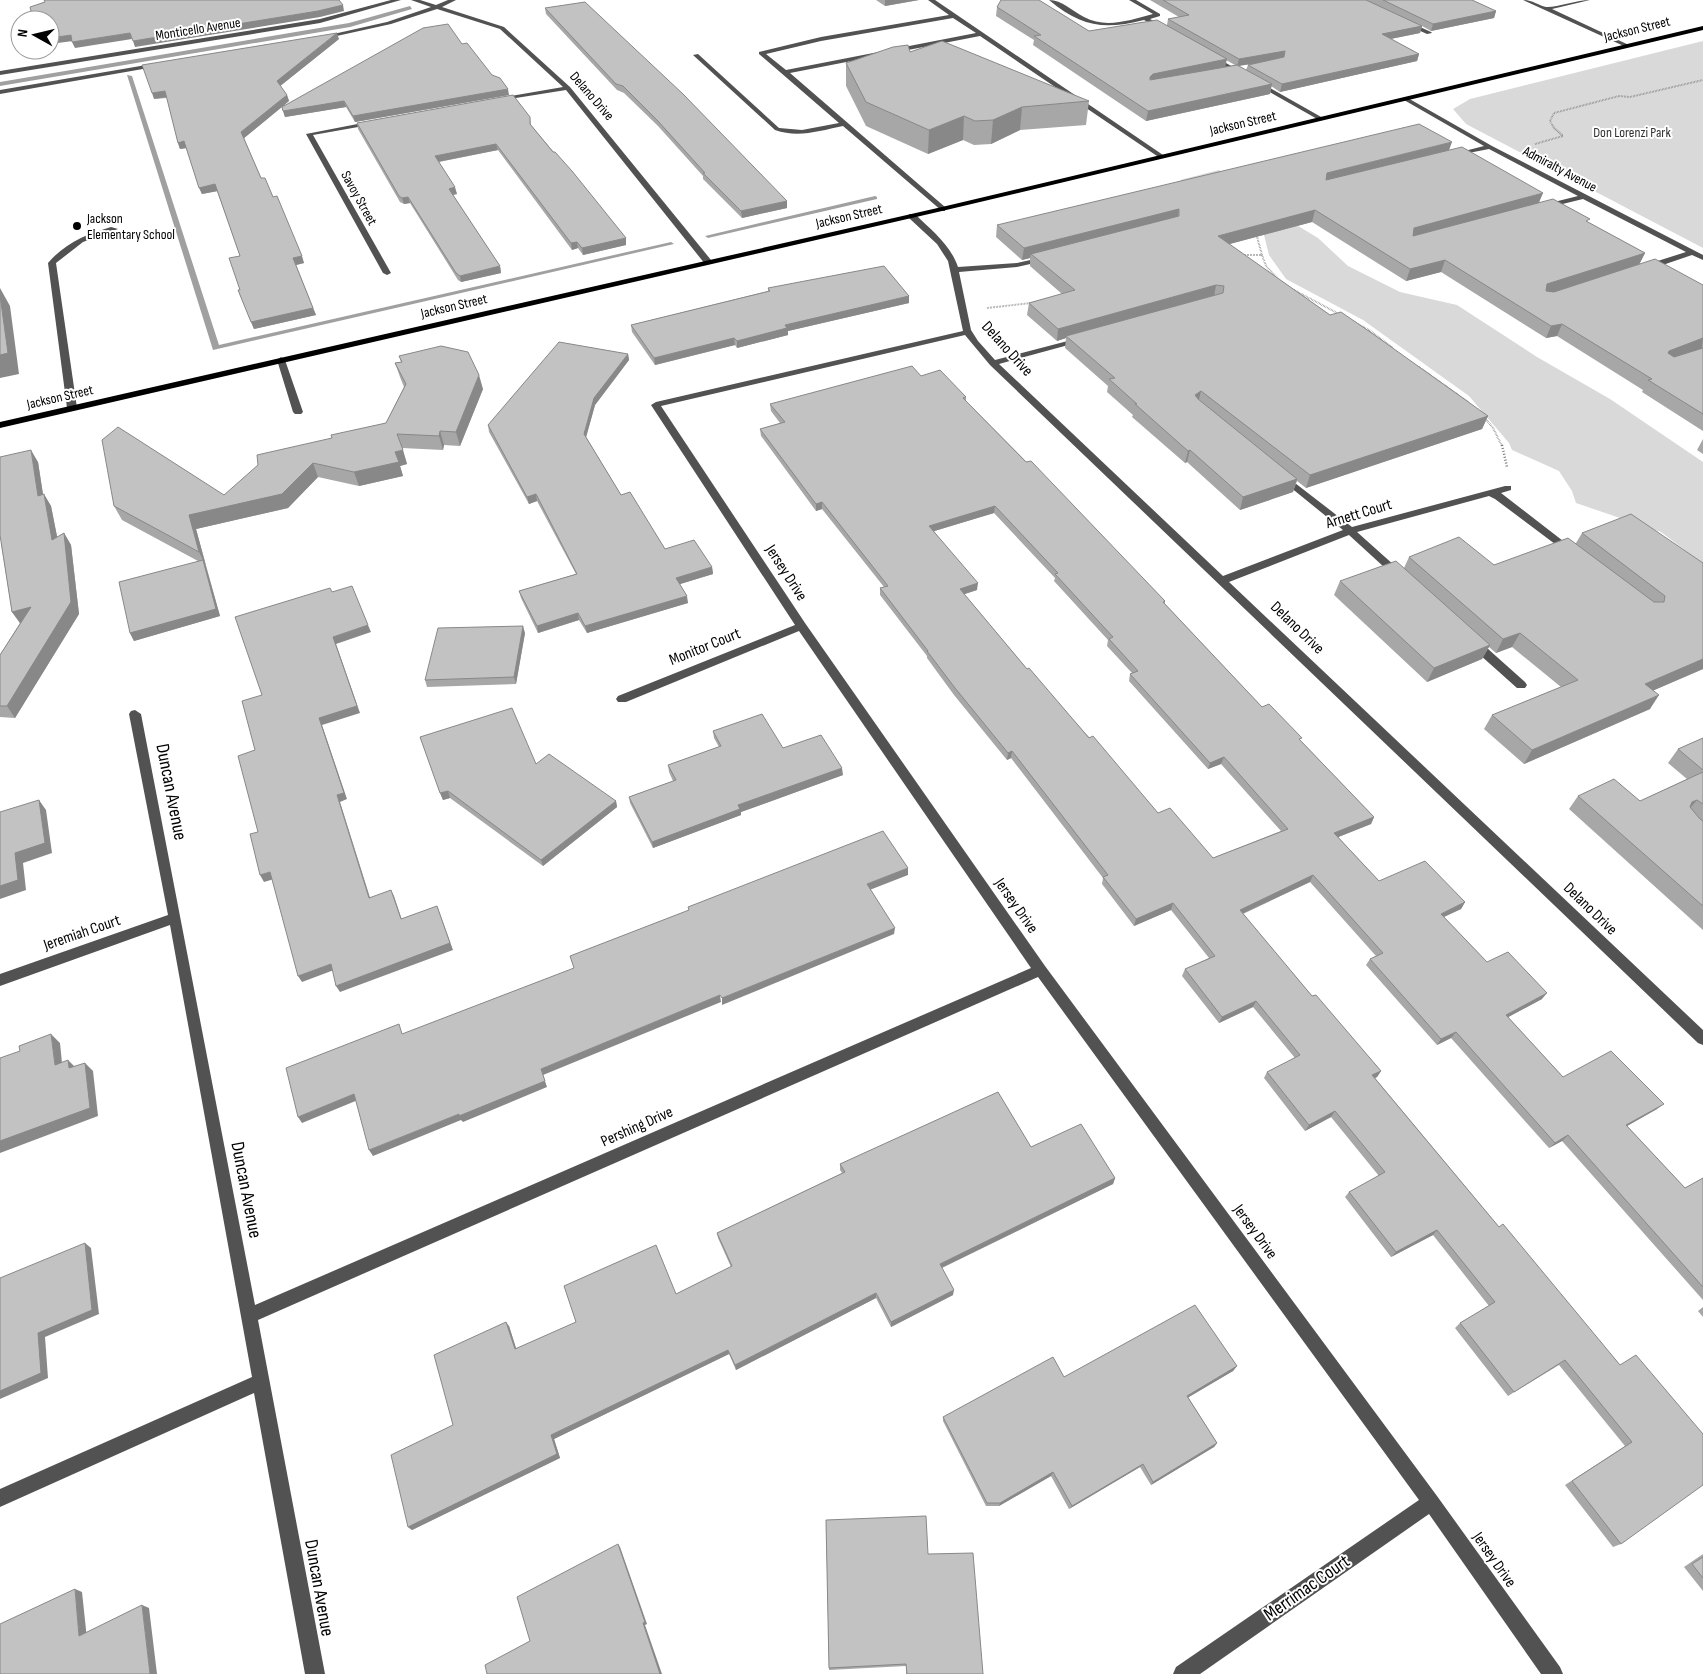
<svg xmlns="http://www.w3.org/2000/svg" width="1703" height="1674" font-family="'Sofia Sans Condensed',sans-serif">
  <style>
    .green { fill: #d9d9d9 }
    .lines { fill: none; stroke-linecap: round; stroke-linejoin: round }
    .stream { fill: #a0a0a0; fill-rule: evenodd }
    .path-far1 { stroke: #747474; stroke-width: 2; stroke-dasharray: 0.5 1; stroke-linecap: butt }
    .path { stroke: #747474; stroke-width: 2.5; stroke-dasharray: 1 2; stroke-linecap: butt }
    .minor { fill: #525252; fill-rule: evenodd }
    .major { fill: #000; fill-rule: evenodd }
    .wall { fill: #a7a7a7; fill-rule: evenodd }
    .shaded-wall { fill: #888 }
    .building { fill: #c2c2c2; stroke: #888; fill-rule: evenodd }
    .poi-dot { fill: #000; stroke: #fff; stroke-width: 2 }
    .labels { text-anchor: middle; dominant-baseline: central; stroke-width: 4; stroke-linejoin: round; paint-order: stroke }
    .far-street-label { font-size: 14px; fill: #000; stroke: #fff }
    .far-park-label { font-size: 14px; fill: #303030; stroke: #fff }
    .far-poi-label { font-size: 14px; fill: #000; stroke: #fff; text-anchor: start }
    .street-label { font-size: 16px; fill: #000; stroke: #fff }
    .near-street-label { font-size: 19px; fill: #000; stroke: #fff }
  </style>
  <rect width="100%" height="100%" fill="#fff"/>
  <path class="green" d="M1703 41V248L1466 124 1453 109 1470 99Z
    M1219 170 1235 188 1318 238 1348 266 1400 292 1457 305 1537 357 1610 399 1703 462V564L1661 532 1576 503 1572 491 1559 471 1512 450 1509 443 1469 396 1363 320 1286 279 1269 255 1263 231 1233 202 1180 180Z"/>
  <g class="lines">
    <path class="stream" d="M410 6 412 9 350 27 0 86V82L349 23Z
      M127 75 132 76 219 345 671 242 674 244 213 350Z
      M875 196 877 197V199L708 238 705 236Z"/>
    <path class="path-far1" d="M1535 144 1563 136 1554 128 1550 121 1554 113 1619 96 1630 97 1703 80
      M1241 255H1262L1256 233
      M1262 255 1266 266 1278 279
      M1294 290 1369 330 1393 348
      M987 308 1031 303
      M1419 367 1468 402
      M1484 417 1493 428 1502 446"/>
    <path class="path" d="M1502 445 1507 467"/>
    <path class="minor" d="M391 0H401L320 23 0 75V71L320 19Z
      M411 0H420L436 5 448 0H456L442 7 504 27 570 87 711 260V264H705L566 90 497 101 496 100 499 98 563 87 500 29 437 9 391 24 323 39 320 37 387 22 431 7Z
      M928 0H935L1166 157 1160 158 980 36 790 73 945 207V211H942L843 126C819 131 798 138 775 130L693 55 698 54 779 128 802 130 839 123 759 54V52L821 37 949 15ZM953 18 976 33 786 70 766 54 821 41Z
      M1049 0C1062 0 1072 11 1084 17 1106 29 1130 20 1153 14L1129 0H1136L1160 14V16L1150 19 1168 29 1163 30 1144 20C1104 30 1081 27 1049 0Z
      M1523 0C1532 0 1538 5 1546 7 1555 8 1577 0 1590 0L1552 9 1631 46 1626 47Z
      M1407 21 1431 32 1432 33 1427 34 1405 24Z
      M1210 54 1323 118 1324 119 1319 120 1208 57 1207 56Z
      M158 63 160 64V66L0 94V90Z
      M1406 97 1492 146 1703 255V260L1692 255 1648 270H1642V266L1686 252 1583 199 1542 209V205L1578 196 1489 149 1453 156V154L1484 146 1404 100 1403 99Z
      M373 121 376 123 375 124 313 135 391 273 387 275 383 273 306 134Z
      M909 214H915C932 231 950 244 958 267L1017 263 1048 256V260L1017 267 959 272 971 330 978 341 995 360 1083 337V341L999 364 1223 576 1343 530 1279 478V474L1282 473 1352 527 1505 486H1511V490L1501 493 1576 551 1575 553H1567L1495 499 1489 496 1357 532 1404 574 1405 576 1404 578H1396L1349 535 1229 582 1703 1030V1045L1698 1043 990 365 965 335 661 406 805 623 1045 966 1437 1496 1560 1667 1563 1674H1541L1429 1514 1200 1674H1173L1176 1667 1419 1500 1038 977 258 1320 325 1674H305L254 1393 0 1507V1489L252 1377 170 925 0 986V974L168 915 129 714 131 711 135 710 141 714 255 1305 1031 968 799 631 626 702H618L616 699 618 696 795 625 651 405 656 402 963 331 948 261 937 244 909 218Z
      M111 227 118 229 83 242 56 263 77 408 72 411 67 408 48 263C65 243 87 234 111 227Z
      M281 357 285 360 303 412 301 414H295L293 412 277 360Z
      M1474 639 1478 640 1525 682 1527 685 1525 688H1517L1470 646 1469 643Z"/>
    <path class="major" d="M1703 26V30L942 211 0 428V422L942 207Z"/>
  </g>
  <path class="wall" d="M876 0H919L885 6Z
    M1150 0H1472L1496 11 1494 18 1431 31 1422 26 1420 33 1391 39 1419 54 1417 61 1280 92 1271 86 1270 94 1146 121 1033 45 1034 40 996 16 997 7 1089 31 1167 25 1168 19 1179 17ZM1226 60 1235 65 1225 67ZM1251 64 1248 65 1246 70 1239 66Z
    M545 8 787 208 742 218 703 179V176L658 126 624 93 617 90 546 14Z
    M339 39 280 86 287 95 289 101 282 107 462 44 509 95 355 122 346 107 285 117 282 107 244 138 261 178 273 197 304 263 296 265 316 315 254 329 238 290H240V256L217 191 202 194 186 148 180 149 178 143 167 98 154 99Z
    M910 52 1089 101 1086 125 1020 130 991 144 974 145 963 140 928 154 866 126 846 86V63Z
    M530 117 531 125 626 238V245L583 255 578 248 572 250 498 150 439 162 457 194 453 195 500 266 501 273 461 282 458 280 410 203 404 204 400 202 358 129 357 123Z
    M1449 150 1539 202 1589 223 1645 253 1639 264 1703 285V431L1642 392 1643 390 1557 336 1546 338 1441 272 1406 281 1312 222 1229 244 1330 315 1488 416 1482 429 1306 488 1297 481 1293 492 1240 510 1187 462 1185 463 1132 417 1133 415 1107 392 1108 386 1065 348 1066 338 1057 341 1027 315 1029 303 1062 294 1030 266V258L1022 260 996 237 997 225Z
    M768 288 909 296V303L788 331V335L737 348 735 345 655 365 632 332 631 325 768 291Z
    M628 354 629 360 595 405 586 437 621 495 665 549 712 567 713 574 680 584 688 603 587 633 579 620 538 633 521 598 519 591 576 574 537 501 529 504 489 432 488 425Z
    M399 356 483 389 460 446 444 445 443 450 402 448 407 464 400 466 403 476 359 486 318 477 288 508 196 529 220 616 134 641 130 633 198 561 122 520 114 506 224 495 332 438 386 423 404 387 400 377 395 363 401 362Z
    M921 376 966 397V401L1165 601V604L1262 707 1301 741 1374 817 1371 824 1338 837 1379 881 1465 902 1461 909 1444 917 1487 962 1542 999 1508 1017 1563 1077 1657 1109 1627 1126 1685 1188 1703 1178V1300L1562 1141 1549 1148 1451 1038 1437 1045 1366 965 1370 959 1376 956 1310 882 1243 914 1312 996 1381 1071 1377 1077 1375 1078 1499 1227 1620 1365 1703 1434 1621 1544 1613 1547 1565 1485 1625 1446 1559 1365 1508 1396 1455 1328 1460 1323 1489 1306 1433 1235 1391 1257 1345 1197 1349 1192 1379 1176 1331 1117 1305 1131 1264 1078 1267 1072 1295 1058 1253 1007 1219 1023 1182 976 1185 969 1209 958 1171 910 1134 926 1102 884 1103 878 1011 758 1007 760 954 695 927 658V656L880 595V588L884 587 822 509 816 511 761 436 760 429 780 423 771 411 770 404ZM994 513 1055 578 1054 581 1108 640 1107 646 1132 673 1130 674 1129 681 1208 769 1221 764 1281 831 1213 858 1158 813 1027 669 964 594 977 590 934 531Z
    M1703 439V454L1697 450Z
    M38 462 43 494 51 506 57 537 64 533 71 545 79 614 15 718 0 717V655L20 623 12 612 1 543Z
    M1582 533 1703 563V669L1654 690 1650 709 1524 764 1484 729 1492 715 1561 687 1512 647 1496 653 1489 647 1482 659 1427 682 1334 595 1340 581 1404 568 1409 557 1494 565 1576 543Z
    M525 633 516 684 427 687 425 680Z
    M713 731 783 748 843 775 741 812V815L653 848 630 803 629 797 673 781 669 772 668 765 719 747 714 738Z
    M420 737 536 764 616 801 617 807 543 866 450 798 443 800Z
    M1703 738V930L1569 809 1578 796 1640 801 1687 779 1668 763 1678 749Z
    M1031 1147 1115 1178 1113 1184 942 1268 953 1295 891 1327 876 1298 736 1370 729 1354 554 1439 560 1458 412 1530 408 1527 453 1425 509 1326 516 1349 676 1294 731 1267 718 1238 717 1233 842 1173 840 1170V1164Z
    M1703 1307V1317L1698 1311Z
    M1237 1366 1233 1371 1188 1397 1217 1443 1214 1447 1151 1485 1140 1467 1069 1509 1051 1476 999 1506H986L943 1421V1417L1064 1377Z
    M826 1520 928 1554 983 1674H906V1666L829 1670Z
    M1703 1554V1591L1684 1567Z"/>
  <path class="shaded-wall" d="M885 0H919L885 6Z
    M343 5 344 11 320 17 135 47 133 41Z
    M1496 11 1494 18 1431 31 1433 24Z
    M1422 26 1420 33 1380 41 1382 34Z
    M130 33 132 39 75 48 72 42Z
    M337 33 339 39 279 87 277 81Z
    M71 35 73 41 50 44V38Z
    M1285 51 1283 59 1237 66 1239 59Z
    M1419 54 1417 61 1280 92 1282 84Z
    M1227 59 1225 68 1152 83 1150 77 1153 74Z
    M1272 84 1270 94 1146 121 1148 111Z
    M508 89 509 95 355 122 353 116Z
    M165 91 167 97 154 99 152 93Z
    M287 95 289 101 243 139 241 132Z
    M344 101 346 107 285 117 283 111Z
    M1022 107 1020 130 991 144 993 120Z
    M964 116 963 140 928 154 929 130Z
    M184 141 187 148 180 149 178 143Z
    M1452 142 1448 153 1324 184 1327 173Z
    M496 144 498 150 437 162 435 156Z
    M215 184 218 191 202 194 199 188Z
    M455 187 457 194 451 195 449 189Z
    M1543 193 1538 205 1410 240 1414 228Z
    M408 197 410 203 404 204 402 198Z
    M787 201V208L742 218 741 211Z
    M1179 209 1177 221 1031 254 1030 258 1022 260 1024 248Z
    M1315 210 1312 222 1215 248 1218 236Z
    M626 238V245L583 255 582 248Z
    M577 242 578 248 572 250 571 243Z
    M1645 253 1639 265 1541 296 1547 284Z
    M302 256 304 263 296 265 293 258Z
    M1445 260 1441 272 1406 281 1410 269Z
    M500 266 501 273 461 282 460 276Z
    M1216 285 1214 297 1066 336V338L1057 341 1058 329Z
    M0 288 10 306 19 374 0 378Z
    M909 296V303L788 331V335L737 348V341L785 325Z
    M313 308 316 315 254 329 251 322Z
    M1562 324 1557 336 1546 338 1551 326Z
    M734 338 735 345 655 365 654 358Z
    M1703 338 1702 348 1662 363 1669 351Z
    M628 354 629 360 595 405 585 441 584 434 594 398Z
    M479 375 483 389 460 446 456 432Z
    M1201 391 1198 403 1195 395Z
    M1488 416 1482 429 1306 488 1310 475Z
    M440 431 444 445 443 450 439 436Z
    M31 450 38 462 45 508 38 496Z
    M403 450 407 464 400 466 403 476 359 486 354 472 395 452Z
    M1190 450 1187 462 1185 463 1188 451Z
    M313 463 318 477 288 508 196 529 206 566 199 552 189 515Z
    M1297 479 1293 492 1240 510 1243 497Z
    M44 494 51 506 60 551 52 540Z
    M536 494 537 501 529 504 527 497Z
    M822 502V509L816 511V504Z
    M995 506 994 513 928 533 929 526Z
    M64 533 71 545 79 614 15 718 7 706Z
    M203 560 206 567 220 616 134 641 130 633Z
    M712 567 713 574 677 585 676 578Z
    M978 583 977 590 959 596 960 589Z
    M687 596 688 603 587 633 585 626Z
    M31 607 39 619 20 623 12 612Z
    M578 613 579 620 538 633 537 626Z
    M368 625 371 632 336 644 360 713 322 725 347 799 340 802 372 904 369 898 337 795 319 718 333 637Z
    M523 626 525 633 516 684 514 677Z
    M1520 633 1512 647 1496 653 1503 639Z
    M1490 645 1482 659 1427 682 1434 668Z
    M1703 659V669L1636 698 1645 684Z
    M1659 695 1650 709 1524 764 1532 750Z
    M1012 751 1011 758 1007 760 1008 753Z
    M1224 757 1221 764 1208 769 1210 763Z
    M842 768 843 775 741 812V815L653 848 652 842 738 805Z
    M448 791 450 798 443 800 440 793Z
    M39 800 46 810 52 853 23 863 26 890 0 899V886Z
    M1697 800 1686 813 1692 802Z
    M616 801 617 807 543 866 541 860Z
    M1374 817 1371 824 1331 840 1334 833Z
    M908 868V875L867 891V884Z
    M270 872 274 879 264 882 260 875Z
    M1313 875 1310 882 1237 916 1240 910Z
    M391 890 394 896 404 926 401 919Z
    M1465 902 1461 909 1437 920 1441 914Z
    M1173 903 1171 910 1134 926 1136 919Z
    M437 906 453 950 340 992 336 986Z
    M895 928 894 934 722 1005V998Z
    M331 964 334 970 302 982 298 976Z
    M1547 993 1542 999 1501 1021 1506 1015Z
    M720 995 721 1002 543 1075 541 1069Z
    M1256 1001 1253 1007 1219 1023 1222 1017Z
    M1456 1032 1451 1038 1437 1045 1441 1039Z
    M51 1034 60 1043 63 1073 55 1065Z
    M68 1060 76 1068H69Z
    M85 1063 93 1071 98 1116 0 1153V1141Z
    M1381 1071 1377 1077 1369 1081 1372 1075Z
    M545 1081 547 1087 463 1122 461 1120 373 1156 369 1150 459 1114Z
    M354 1094 358 1100 302 1123 298 1117Z
    M1664 1104 1657 1109 1620 1130 1626 1125Z
    M1335 1111 1331 1117 1305 1131 1309 1125Z
    M1568 1135 1562 1141 1549 1148 1555 1143Z
    M1115 1178 1113 1184 939 1269 940 1264Z
    M1437 1230 1433 1235 1391 1257 1396 1252Z
    M85 1243 91 1248 99 1314 45 1337 48 1378 0 1399V1391L38 1333Z
    M954 1290 953 1295 891 1327V1322Z
    M876 1293V1298L736 1370 735 1365Z
    M506 1322 509 1326 518 1354 515 1349Z
    M728 1350 729 1354 554 1439 560 1458 412 1530 408 1527 551 1435Z
    M1237 1366 1233 1371 1184 1400 1187 1396Z
    M1217 1443 1214 1447 1151 1485 1153 1482Z
    M1143 1464 1140 1467 1069 1509 1072 1506Z
    M1053 1472 1051 1476 999 1506 1000 1503Z
    M618 1544 620 1547 647 1624 645 1625 662 1674H660L643 1623Z
    M75 1589 82 1592 87 1639 79 1636Z
    M142 1605 149 1608 157 1674H150Z"/>
  <path class="building" d="M44 0H339L343 5 318 11 133 41 130 33 72 42 71 35 50 38V20H33L30 7 45 2Z
    M1001 0H1039L1089 31 1157 20 1227 59 1153 74 1150 77V80L1237 65 1272 84 1148 111 1034 36 1041 35 997 7Z
    M1163 0H1366L1422 26 1382 34 1419 54 1282 84 1248 65 1284 57 1285 51 1239 59 1168 19 1189 15Z
    M1383 0H1472L1496 11 1433 24Z
    M585 2 683 94 787 201 741 211 703 173H705L657 120 623 86 616 84 545 8Z
    M448 24 462 44 467 43 492 75 500 78 508 89 353 116 344 101 283 111 282 107 423 28Z
    M337 33 277 81 287 95 241 132 261 178H265L273 197 277 196 302 256 293 258 313 308 251 322 238 290H240L229 258 240 256 215 184 199 188 184 141 178 143 165 91 152 93 142 65Z
    M942 41 1089 101 1022 107 993 120 975 121 964 116 929 130 866 102 846 63 893 47 908 45 910 52Z
    M513 95 530 117V124L553 152H555L572 171 626 238 582 248 577 242 571 243 496 144 435 156 455 187 449 189 500 266 460 276 456 273 408 197 402 198 399 196 357 123Z
    M1419 124 1452 142 1327 173 1326 180 1462 147 1543 193 1414 228 1413 236 1553 199 1590 219 1586 221 1645 253 1547 284 1546 291 1554 292 1655 259 1703 285V338L1669 351 1668 353 1674 357 1703 348V414L1648 380 1652 379 1562 324 1551 326 1445 260 1410 269 1315 210 1218 236 1330 315 1341 312 1373 334 1488 416 1310 475 1201 391 1195 395 1198 399 1297 479 1243 497 1190 450 1188 451 1135 404H1137L1109 379 1115 378 1066 336 1223 293 1224 286 1216 285 1058 329 1029 303 1075 290 1031 254 1179 216V209L1024 248 997 225Z
    M884 266 909 296 785 325 787 328 737 341 734 338 654 358 631 325 770 291 768 288Z
    M0 295 8 353 0 355Z
    M559 342 628 354 594 398 584 434 621 495 630 492 665 549 694 540 712 567 676 578 687 596 585 626 578 613 537 626 519 591 577 574 536 494 527 497 488 425Z
    M441 346 468 352 479 375 456 432 440 431 439 436 397 434 403 450 395 452 399 462 354 472 313 463 282 494 189 515 199 552 114 506 102 440 118 427 224 495 258 465 257 455 332 438 331 435 386 423 406 384 395 363 402 362 399 356Z
    M912 366 921 376 940 370 966 397 963 398 1026 462 1031 461 1165 601 1163 602 1262 707 1269 704 1302 738 1299 739 1374 817 1334 833 1379 881 1425 861 1465 902 1441 914 1487 962 1508 952 1547 993 1506 1015 1563 1077 1611 1051 1664 1104 1626 1125 1685 1188 1703 1178V1287L1568 1135 1555 1143 1456 1032 1441 1039 1370 959 1383 953 1313 875 1240 910 1312 996 1316 995 1381 1071 1372 1075 1499 1227 1503 1224 1620 1365 1636 1355 1703 1434V1485L1621 1544 1572 1481 1632 1442 1565 1360 1514 1392 1460 1323 1495 1302 1437 1230 1396 1252 1349 1192 1385 1172 1335 1111 1309 1125 1267 1072 1300 1055 1256 1001 1222 1017 1185 969 1215 956 1173 903 1136 919 1103 877 1108 875 1012 751 1008 753 955 688 927 651H928L880 588 888 586 822 502 816 504 760 429 785 422 770 404ZM995 506 1058 573 1055 574 1113 637 1109 639 1138 671 1130 674 1210 763 1224 757 1288 829 1213 858 1170 808 1158 813 1093 736 1089 738 1029 668 1027 669 960 589 978 583 929 526Z
    M31 450 38 496 44 494 52 540 64 533 71 602 7 706H0V655L31 607 12 612 0 535V457Z
    M1631 514 1703 563V659L1645 684 1659 695 1532 750 1492 715 1578 680 1520 633 1503 639 1409 557 1459 537 1494 565 1568 538 1654 602H1664L1665 596 1582 533Z
    M203 560 216 609 130 633 119 582Z
    M1396 561 1490 645 1434 668 1340 581Z
    M352 586 368 625 333 637 357 706 319 718 344 793 337 795 369 898 391 890 401 919 437 906 450 943 336 986 331 964 298 976 270 872 260 875 250 834 258 832 238 756 255 750 242 701 262 695 235 617 330 588 332 592Z
    M523 626 514 677 425 680 438 628Z
    M512 708 536 764 549 754 616 801 541 860 448 791 440 793 420 737Z
    M762 714 783 748 821 735 842 768 738 805 740 809 652 842 629 797 676 780 668 765 721 746 713 731Z
    M1703 738V770L1678 749Z
    M1703 772V804L1697 800 1692 802 1690 807 1700 819 1703 821V906L1578 796 1614 779 1640 801Z
    M39 800 45 843 15 853 18 880 0 886V812Z
    M883 831 908 868 867 884 895 928 722 998 720 995 541 1069 545 1081 459 1116V1114L369 1150 354 1094 298 1117 286 1068 399 1024 402 1034 574 968 570 956 689 910 688 907Z
    M51 1034 55 1065 68 1060 69 1068 85 1063 90 1108 0 1141V1058L20 1051 19 1046Z
    M998 1092 1031 1147 1081 1124 1115 1178 940 1264 954 1290 891 1322 876 1293 735 1365 728 1350 551 1435 557 1454 408 1527 391 1455 453 1425 434 1355 506 1322 515 1349 576 1322 564 1286 656 1245 676 1294 732 1266 717 1233 845 1172 840 1164Z
    M85 1243 92 1310 38 1333 41 1373 0 1391V1278Z
    M1195 1305 1237 1366 1187 1396 1217 1443 1153 1482 1143 1464 1072 1506 1053 1472 1000 1503H987L943 1417 1053 1357 1064 1377Z
    M926 1516 928 1554 973 1553 983 1674H907L906 1664 829 1668 826 1520Z
    M618 1544 645 1622 643 1623 660 1674H487L485 1665 530 1641 517 1597Z
    M1703 1557V1578L1692 1564Z
    M75 1589 79 1636 142 1605 150 1674H0V1624Z"/>
  <circle class="poi-dot" cx="77" cy="226" r="5"/>
  <g class="labels">
    <g class="far-street-label">
      <text transform="translate(198 29) rotate(-9)">Monticello Avenue</text>
      <text transform="translate(1637 29) rotate(-14)">Jackson Street</text>
      <text transform="translate(592 96) rotate(49)">Delano Drive</text>
      <text transform="translate(1243 123) rotate(-13)">Jackson Street</text>
      <text transform="translate(1560 169) rotate(28)">Admiralty Avenue</text>
      <text transform="translate(359 198) rotate(61)">Savoy Street</text>
      <text transform="translate(849 216) rotate(-13)">Jackson Street</text>
      <text transform="translate(454 306) rotate(-13)">Jackson Street</text>
      <text transform="translate(60 397) rotate(-13)">Jackson Street</text>
    </g>
    <g class="far-park-label">
      <text x="1632" y="132">Don Lorenzi Park</text>
    </g>
    <g class="far-poi-label">
      <text x="87" y="218">Jackson<tspan x="87" dy="16">Elementary School</tspan></text>
    </g>
    <g class="street-label">
      <text transform="translate(1007 349) rotate(48)">Delano Drive</text>
      <text transform="translate(1359 514) rotate(-17)">Arnett Court</text>
      <text transform="translate(786 573) rotate(57)">Jersey Drive</text>
      <text transform="translate(1297 628) rotate(44)">Delano Drive</text>
      <text transform="translate(705 647) rotate(-22)">Monitor Court</text>
      <text transform="translate(1016 906) rotate(55)">Jersey Drive</text>
      <text transform="translate(1590 909) rotate(44)">Delano Drive</text>
      <text transform="translate(82 933) rotate(-19)">Jeremiah Court</text>
      <text transform="translate(637 1127) rotate(-24)">Pershing Drive</text>
      <text transform="translate(1255 1232) rotate(54)">Jersey Drive</text>
      <text transform="translate(1494 1560) rotate(55)">Jersey Drive</text>
    </g>
    <g class="near-street-label">
      <text transform="translate(171 792) rotate(79)">Duncan Avenue</text>
      <text transform="translate(246 1190) rotate(79)">Duncan Avenue</text>
      <text transform="translate(319 1588) rotate(80)">Duncan Avenue</text>
      <text transform="translate(1307 1588) rotate(-35)">Merrimac Court</text>
    </g>
  </g>
  <g transform="translate(35 35) rotate(278)"><circle r="24" fill="#ffffff" stroke="#999999"/>
  <path d="M0-4L9 19L0 12L-9 19Z" fill="#000000"/>
  <text y="-8" font-size="14" font-weight="bold" text-anchor="middle" fill="#000000">N</text>
  </g>
</svg>
